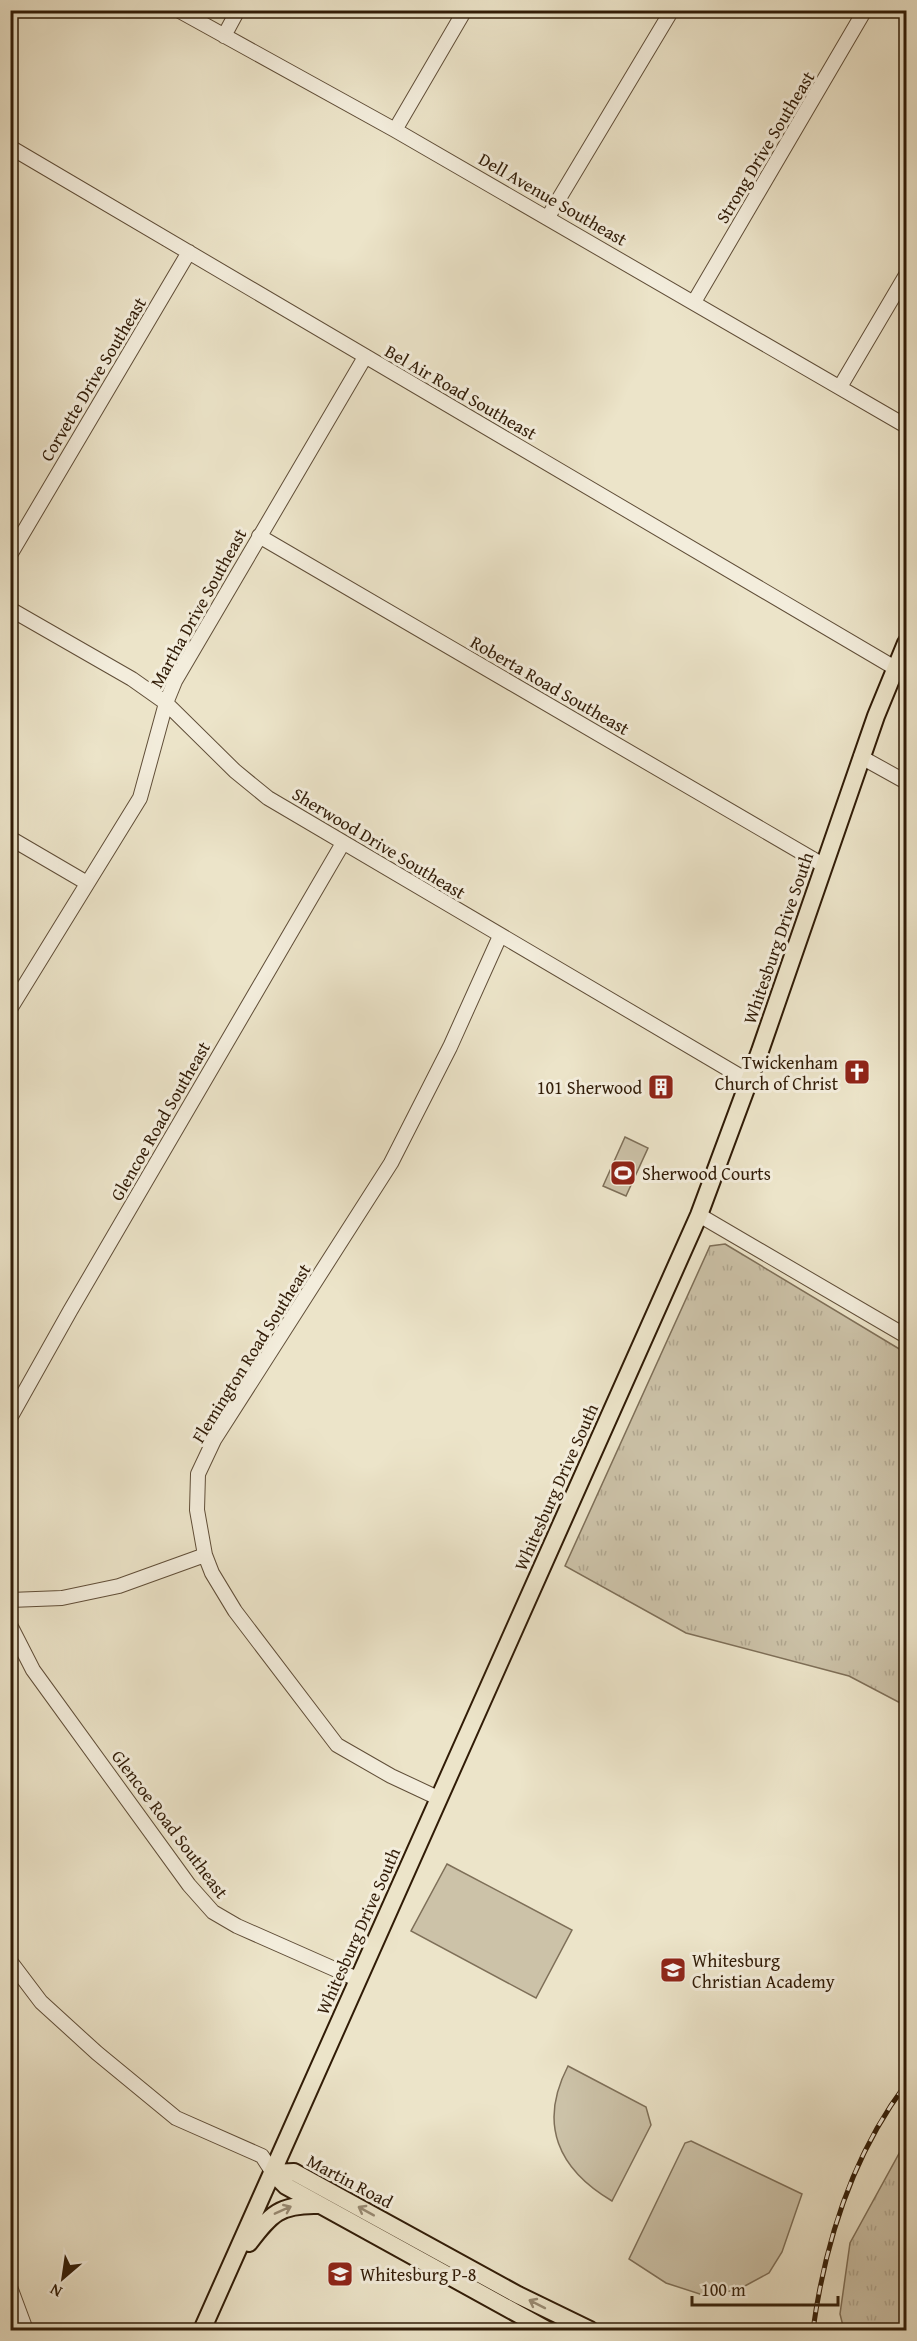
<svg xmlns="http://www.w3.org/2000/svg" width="917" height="2341" font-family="'Gentium Book Plus',serif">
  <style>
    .grass { fill: url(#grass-tufts); stroke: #7e6f58; stroke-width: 1.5 }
    .pitch { fill: #ccc2a8; stroke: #7e6f58; stroke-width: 1.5 }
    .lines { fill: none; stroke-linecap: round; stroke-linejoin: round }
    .minor-casing { stroke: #604e38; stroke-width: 16 }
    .major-casing { stroke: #311c07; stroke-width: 20 }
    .minor { stroke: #f3eddc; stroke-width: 14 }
    .major { stroke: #ece4c9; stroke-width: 16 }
    .rail-casing { stroke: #311c07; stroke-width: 5 }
    .rail { stroke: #f3eddc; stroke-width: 3; stroke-dasharray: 9; stroke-linecap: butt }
    .oneway { stroke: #988a72 }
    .labels { text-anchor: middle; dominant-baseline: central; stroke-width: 6; stroke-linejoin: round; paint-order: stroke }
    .street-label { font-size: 18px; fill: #311c07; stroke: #f3eddc }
    .poi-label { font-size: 18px; fill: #311c07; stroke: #f3eddc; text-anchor: start }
  </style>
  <defs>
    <pattern id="grass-tufts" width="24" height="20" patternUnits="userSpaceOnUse" patternTransform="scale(1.5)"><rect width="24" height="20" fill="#ccc2a8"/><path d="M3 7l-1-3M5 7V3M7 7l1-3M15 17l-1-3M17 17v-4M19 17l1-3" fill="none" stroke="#b0a68f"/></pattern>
  </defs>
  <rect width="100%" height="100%" fill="#ece4c9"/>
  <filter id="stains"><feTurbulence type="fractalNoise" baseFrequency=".00333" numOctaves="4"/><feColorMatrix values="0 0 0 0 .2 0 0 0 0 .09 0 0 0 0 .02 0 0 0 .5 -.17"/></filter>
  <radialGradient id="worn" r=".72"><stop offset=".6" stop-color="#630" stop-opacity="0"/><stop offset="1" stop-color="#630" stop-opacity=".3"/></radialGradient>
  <path class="grass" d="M725 1244 906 1353V1706L849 1676 686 1633 565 1566 710 1246Z
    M901 2150 906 2152V2330H844L840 2314 850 2243Z"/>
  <path class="pitch" d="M625 1137 648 1148 626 1196 603 1186Z
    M447 1864 572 1930 536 1998 411 1931Z
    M568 2066 646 2107 651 2125 612 2201C558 2169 538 2124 568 2066Z
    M691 2141 802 2194 782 2252 769 2273 743 2287 709 2297 666 2283 629 2259 685 2143Z"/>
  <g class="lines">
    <defs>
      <path id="minor" d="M178 10 395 130 906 426
        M224 36 238 10
        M395 130 465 10
        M10 147 895 668
        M548 217 672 10
        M694 302 865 10
        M840 387 906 275
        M259 536 823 865
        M10 555 189 252
        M10 609 132 679 166 703 235 771 268 798 750 1082
        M861 757 906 782
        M10 838 87 883
        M10 1009 140 798 166 703 175 681 365 357
        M699 1215 906 1336
        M10 1418 70 1311 343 843
        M10 1600 62 1598 119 1586 205 1555
        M10 1625 33 1670 189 1885 213 1912 237 1926 357 1979
        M438 1798 391 1776 337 1745 235 1611 212 1573 205 1555 197 1510 198 1474 214 1440 391 1163 450 1047 500 936
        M10 1961 41 2002 97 2053 176 2118 262 2156 273 2173
        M10 2287 26 2330"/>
      <path id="major" d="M273 2173 294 2172 518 2295 590 2330
        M273 2173 286 2186 547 2330
        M249 2243C271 2214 280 2204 318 2205
        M202 2330 699 1215 760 1051 876 716 906 643"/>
    </defs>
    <use href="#minor" class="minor-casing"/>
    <use href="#major" class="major-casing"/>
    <use href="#minor" class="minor"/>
    <use href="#major" class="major"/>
    <defs>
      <path id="rail" d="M813 2330C825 2242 852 2156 906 2084"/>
    </defs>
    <use href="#rail" class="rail-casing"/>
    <use href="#rail" class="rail"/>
  </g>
  <defs><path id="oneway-shaft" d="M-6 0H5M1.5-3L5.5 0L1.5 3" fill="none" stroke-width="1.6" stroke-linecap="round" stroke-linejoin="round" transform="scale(1.5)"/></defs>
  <g class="oneway">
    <use href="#oneway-shaft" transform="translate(283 2210) rotate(-24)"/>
    <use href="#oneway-shaft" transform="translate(366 2211) rotate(-151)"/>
    <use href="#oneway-shaft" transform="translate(537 2304) rotate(-153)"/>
  </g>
  <defs>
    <symbol id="church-square" viewBox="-11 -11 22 22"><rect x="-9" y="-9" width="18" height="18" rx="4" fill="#8f2418" stroke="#f3eddc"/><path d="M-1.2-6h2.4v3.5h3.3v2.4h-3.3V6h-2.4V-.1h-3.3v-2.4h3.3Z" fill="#fff"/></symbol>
    <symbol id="building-square" viewBox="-11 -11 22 22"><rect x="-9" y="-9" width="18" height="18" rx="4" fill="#8f2418" stroke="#f3eddc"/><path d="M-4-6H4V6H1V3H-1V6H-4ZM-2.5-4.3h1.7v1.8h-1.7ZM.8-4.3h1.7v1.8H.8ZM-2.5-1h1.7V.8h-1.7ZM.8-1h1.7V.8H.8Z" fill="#fff"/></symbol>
    <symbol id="stadium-square" viewBox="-11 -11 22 22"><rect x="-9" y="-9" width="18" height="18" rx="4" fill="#8f2418" stroke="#f3eddc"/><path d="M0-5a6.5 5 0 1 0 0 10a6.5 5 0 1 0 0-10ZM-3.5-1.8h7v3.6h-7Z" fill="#fff"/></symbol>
    <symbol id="school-square" viewBox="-11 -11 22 22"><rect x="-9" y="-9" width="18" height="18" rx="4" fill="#8f2418" stroke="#f3eddc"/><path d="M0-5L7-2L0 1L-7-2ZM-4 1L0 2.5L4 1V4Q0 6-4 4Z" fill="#fff"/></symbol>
  </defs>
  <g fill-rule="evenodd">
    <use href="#church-square" x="842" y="1057" width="30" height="30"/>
    <use href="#building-square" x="646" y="1072" width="30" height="30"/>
    <use href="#stadium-square" x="608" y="1158" width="30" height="30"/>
    <use href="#school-square" x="658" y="1955" width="30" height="30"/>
    <use href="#school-square" x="325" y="2259" width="30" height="30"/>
  </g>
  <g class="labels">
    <g class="street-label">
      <text transform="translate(765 147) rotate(-59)">Strong Drive Southeast</text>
      <text transform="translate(553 199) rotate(30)">Dell Avenue Southeast</text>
      <text transform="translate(93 379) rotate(-59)">Corvette Drive Southeast</text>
      <text transform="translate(461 392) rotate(30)">Bel Air Road Southeast</text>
      <text transform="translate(198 608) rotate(-61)">Martha Drive Southeast</text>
      <text transform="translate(550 685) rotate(30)">Roberta Road Southeast</text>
      <text transform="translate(379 843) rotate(31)">Sherwood Drive Southeast</text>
      <text transform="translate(778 938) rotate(-71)">Whitesburg Drive South</text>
      <text transform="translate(160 1121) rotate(-60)">Glencoe Road Southeast</text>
      <text transform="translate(251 1353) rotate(-58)">Flemington Road Southeast</text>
      <text transform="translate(556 1487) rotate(-66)">Whitesburg Drive South</text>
      <text transform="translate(170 1824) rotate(53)">Glencoe Road Southeast</text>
      <text transform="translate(358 1931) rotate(-66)">Whitesburg Drive South</text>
      <text transform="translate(350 2181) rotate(28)">Martin Road</text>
    </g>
    <g class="poi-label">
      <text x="838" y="1062" text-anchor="end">Twickenham<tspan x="838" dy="21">Church of Christ</tspan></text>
      <text x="642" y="1087" text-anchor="end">101 Sherwood</text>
      <text x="642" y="1173">Sherwood Courts</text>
      <text x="692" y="1960">Whitesburg<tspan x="692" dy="21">Christian Academy</tspan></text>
      <text x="360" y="2274">Whitesburg P-8</text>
    </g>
  </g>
  <rect width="917" height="2341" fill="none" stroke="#ece4c9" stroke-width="36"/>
  <rect x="12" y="12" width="893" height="2317" fill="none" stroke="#311c07" stroke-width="3"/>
  <rect x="18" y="18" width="881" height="2305" fill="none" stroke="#311c07" stroke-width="1.5"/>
  <g transform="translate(63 2278) rotate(209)" stroke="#f3eddc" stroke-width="4.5" paint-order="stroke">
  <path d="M0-4.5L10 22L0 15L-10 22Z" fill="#311c07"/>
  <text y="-9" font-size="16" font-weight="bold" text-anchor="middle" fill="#311c07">N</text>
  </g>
  <path d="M692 2296v9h146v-9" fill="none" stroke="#311c07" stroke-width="3"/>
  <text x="701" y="2296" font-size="18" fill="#311c07" stroke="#f3eddc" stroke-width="4.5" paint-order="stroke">100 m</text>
  <rect width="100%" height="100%" filter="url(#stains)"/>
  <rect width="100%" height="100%" fill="url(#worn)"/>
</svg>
